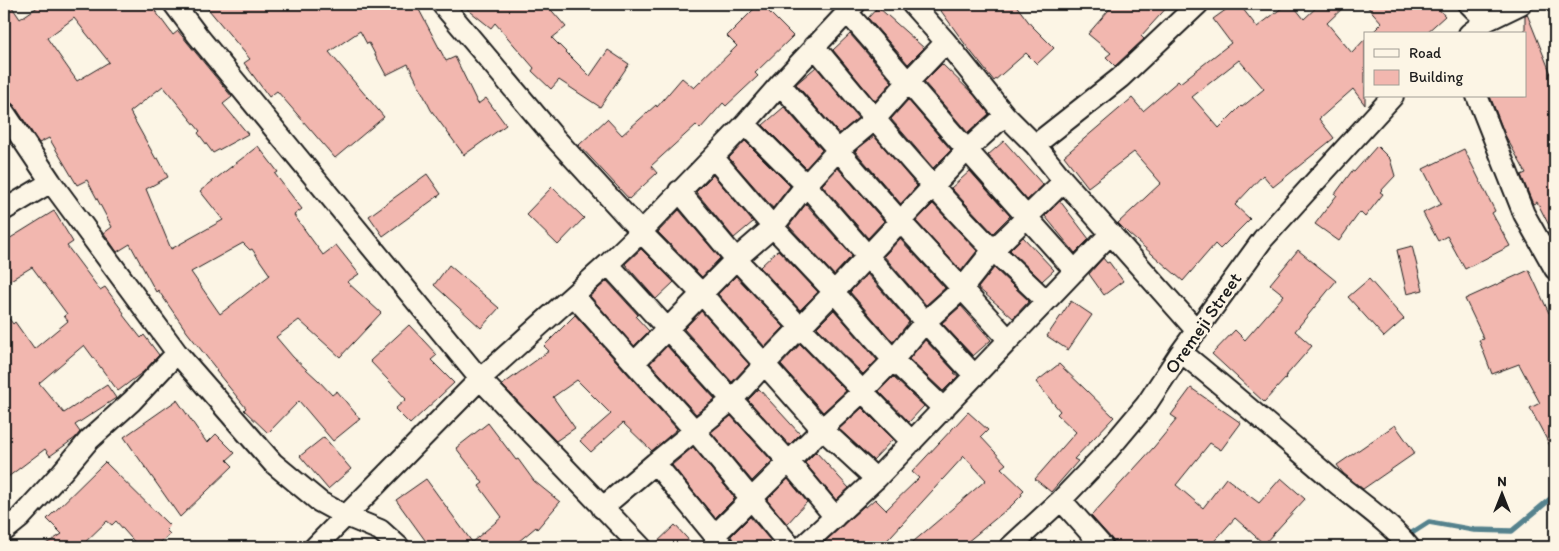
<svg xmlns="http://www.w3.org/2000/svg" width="1559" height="551" font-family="Itim,sans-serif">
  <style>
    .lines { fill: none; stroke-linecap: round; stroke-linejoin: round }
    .stream { stroke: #54828d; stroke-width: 5.5 }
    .building { fill: #f2b7af; stroke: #1c1c1c; fill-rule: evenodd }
    .minor-casing { stroke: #1c1c1c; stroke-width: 24 }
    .minor { stroke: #fcf5e5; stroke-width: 20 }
    .labels { text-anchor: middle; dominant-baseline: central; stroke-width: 5; stroke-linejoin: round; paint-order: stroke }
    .street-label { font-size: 19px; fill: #1c1c1c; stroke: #fcf5e5 }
  </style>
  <rect width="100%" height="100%" fill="#fcf5e5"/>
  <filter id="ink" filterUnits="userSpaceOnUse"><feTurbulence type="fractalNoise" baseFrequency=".02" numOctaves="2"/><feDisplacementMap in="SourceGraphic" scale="10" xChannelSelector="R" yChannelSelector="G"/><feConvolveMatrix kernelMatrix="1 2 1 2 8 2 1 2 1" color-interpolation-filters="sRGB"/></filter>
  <g filter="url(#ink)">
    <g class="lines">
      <path class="stream" d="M1390 547 1429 522 1474 530 1512 531 1555 495"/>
    </g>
    <path class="building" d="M4 4H10L20 19 42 4H150L173 35 178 31 232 97 223 104 248 134 213 153 198 133 200 131 163 86 130 112 156 159 158 158 168 177 146 189 171 249 223 220 200 191 258 146 278 172 275 174 302 209 294 215 323 255 336 245 359 274 347 282 381 313 340 357 299 320 276 337 293 357 318 380 332 395 337 391 360 419 333 441 299 401 268 433 244 410 246 408 216 371 217 370 187 332 158 290 156 292 130 244 117 252 104 233 112 227 87 180 77 185 49 138 39 143 14 105 10 102 4 100ZM74 18 109 62 77 81 47 38ZM243 243 250 250 252 249 270 275 220 314 191 272Z
      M204 4H416L446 61 455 57 478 104 486 98 506 125 464 155 431 110 408 64 386 75 369 43 367 44 360 31 329 52 384 117 335 158 277 91 269 97 244 63 250 59Z
      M461 4H546L566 27 552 38 590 76 608 50 629 64 600 107 559 80 551 89 532 71 534 68 495 23 491 28Z
      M759 4H761L793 36 755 73 758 76 726 106 723 103 700 129 696 125 651 166 657 173 629 199 579 145 607 119 622 135 656 105 657 107 682 78 694 88 737 46 727 36Z
      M936 4H1015L1031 25 1054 48 1037 64 1026 53 994 81 965 44Z
      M1114 4H1170L1141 36 1144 39 1115 66 1106 57 1111 53 1088 34Z
      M1234 4H1239L1257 27 1287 4H1292L1304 19 1320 4H1347L1327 23 1352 53 1365 39V105L1353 89 1319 119 1334 138 1273 187 1263 175 1235 205 1250 219 1220 249 1215 244 1183 281 1129 234 1118 223 1161 183 1134 152 1088 187 1064 156 1132 98 1143 111 1178 81 1180 83 1231 43 1213 19ZM1239 60 1264 89 1242 107 1241 106 1219 128 1192 97Z
      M1365 4H1434L1445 16 1425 34H1371L1382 23Z
      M878 7 924 48 908 64 868 18Z
      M1527 14 1555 84V237L1537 202 1533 204 1521 175 1526 173 1505 135 1490 96H1525V15Z
      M850 34 892 82 875 101 833 50Z
      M942 64 975 96 989 114 968 133 924 82Z
      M816 67 858 118 839 134 796 84Z
      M908 100 951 150 933 168 891 119Z
      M784 107 822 150 806 168 763 125Z
      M874 136 917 186 901 204 855 151Z
      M745 141 790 186 773 208 729 158Z
      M1004 141 1043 185 1027 200 988 155Z
      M1377 146 1390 159 1395 176 1380 192 1383 194 1365 217 1360 212 1339 241 1315 224 1337 195 1335 194 1352 171 1354 172Z
      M1464 149 1495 211 1492 213 1510 246 1465 269 1447 236 1438 241 1423 213 1441 204 1423 169Z
      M838 168 884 221 868 238 822 185Z
      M970 171 1010 216 993 233 951 188Z
      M427 174 441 194 383 236 369 216Z
      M713 175 753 222 734 238 696 192Z
      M552 187 584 218 558 245 526 214Z
      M1060 201 1089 239 1075 253 1045 216Z
      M806 204 852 256 834 275 789 226Z
      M933 204 977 251 961 271 916 221Z
      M679 210 720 258 702 277 658 232Z
      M54 211 73 242 67 246 100 290 105 287 124 313 123 315 141 338 144 335 159 355 143 372 118 391 84 345 39 383 64 413 107 385 116 398 75 425 80 432 75 438 50 456 45 449 4 480V312L13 324 15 322 34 349 68 321 64 316 67 314 32 267 4 284V242Z
      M1023 237 1054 270 1042 281 1010 250Z
      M900 239 945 288 926 305 884 256Z
      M1412 246 1423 290 1407 294 1397 250Z
      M641 249 674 282 656 299 625 264Z
      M778 250 818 292 800 310 760 267Z
      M1298 250 1336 281 1295 331 1312 346 1285 377 1286 378 1264 402 1212 354 1235 330 1245 340 1284 295 1270 284Z
      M1103 258 1107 263 1109 262 1123 281 1104 295 1089 274Z
      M449 265 499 308 481 328 434 285Z
      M994 268 1029 301 1013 318 978 288Z
      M1529 270 1549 313 1551 312 1555 322V455L1530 408 1540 403 1519 364 1492 374 1479 340 1484 339 1465 299Z
      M867 274 909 322 893 342 850 292Z
      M736 276 784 327 765 347 718 294Z
      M1369 279 1404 319 1384 337 1348 297Z
      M607 281 638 315 636 317 649 331 634 346 590 296Z
      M1071 301 1092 315 1068 350 1047 336Z
      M961 306 991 340 973 356 942 323Z
      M834 310 877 360 863 374 817 327Z
      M701 311 749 364 732 382 684 329Z
      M575 315 677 429 652 451 623 423 591 452 580 441 611 414 577 380 553 397 575 428 556 441 502 385 549 351 544 346Z
      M409 325 437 355 431 360 454 383 410 424 395 409 406 399 370 361Z
      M925 340 955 372 954 373 958 376 943 391 909 359Z
      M800 344 846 391 823 412 781 365Z
      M667 346 715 399 696 414 650 363Z
      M1059 364 1114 417 1074 459 1078 461 1051 492 1035 479 1076 432 1057 414 1060 411 1036 382Z
      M893 377 924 406 909 422 879 391Z
      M1191 388 1241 423 1221 450 1210 443 1176 485 1203 508 1226 478 1259 503 1281 478 1305 499 1264 544 1235 518 1209 547H1115L1112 539 1091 516 1154 447 1177 419 1171 415Z
      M759 389 800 434 789 445 748 400Z
      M177 400 207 443 216 434 235 453 227 460 233 466 180 517 124 437Z
      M862 408 893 439 873 460 839 429Z
      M968 412 988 430 981 437 1006 464 1001 468 1024 490 1021 493 1022 495 1011 506 961 547H907L986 480 964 456 881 547H819L864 506 866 507 875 499 886 510 919 478 912 472Z
      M731 416 772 461 752 481 711 432Z
      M488 423 516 460 518 459 534 481 560 502 537 529 536 527 512 547H430L396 500 426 479 472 542 502 517 479 486 483 483 456 448Z
      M1395 425 1415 453 1363 489 1343 473 1337 465Z
      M324 437 351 469 328 489 300 456Z
      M693 447 735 498 715 518 672 465Z
      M816 452 849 488 836 500 805 463Z
      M105 462 170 526 166 530 170 534 155 547H139L116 521 112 525 107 521 80 547H41L62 534 47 519Z
      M788 479 807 502 787 524 767 500Z
      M750 517 771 541 765 547H736L733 540 731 536Z
      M675 525 695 547H653V546Z"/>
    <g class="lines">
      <defs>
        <path id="minor" d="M174 4 198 36 480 379 641 547
          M442 4 555 138 641 232 701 293 822 429 876 479
          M912 4 946 42 1005 115 1035 145 1064 181 1197 331
          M1469 4 1486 21
          M847 12 967 150 1075 271
          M1469 34 1486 21 1521 4
          M814 46C872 116 930 186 994 251 1011 268 1029 284 1046 301
          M780 84 900 221 1009 340
          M1477 96 1524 214 1555 269
          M4 112 51 182 177 353 273 463 320 502 346 516 380 530 399 547
          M745 124 806 185 925 322 975 376
          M1035 145 1120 78 1198 4
          M713 157 773 227 834 292 893 360 944 409
          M679 191 736 259 800 327 912 442
          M4 210 51 182
          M608 264 789 462 835 517
          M574 296 695 431 791 547
          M1181 352C1233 394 1284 438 1335 482 1360 503 1389 522 1409 547
          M634 363 736 259 773 227 806 185 838 150 875 119 908 82 946 42
          M655 463 732 400 764 365 834 292 967 150 1005 115
          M1061 500 1103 547
          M602 508 655 463 724 547
          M4 531 20 518 62 472 89 440 132 401 177 353
          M714 536 822 429 862 392 893 360 925 322 962 289 993 250 1064 181
          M315 547 480 379 608 264 641 232 745 124 780 84 855 4
          M802 547 876 479 1111 233
          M1010 547 1061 500 1104 455 1146 405 1181 352 1263 239 1393 96"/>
      </defs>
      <use href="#minor" class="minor-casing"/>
      <use href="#minor" class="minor"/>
    </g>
  </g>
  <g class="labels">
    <g class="street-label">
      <text transform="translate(1203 323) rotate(-55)">Oremeji Street</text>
    </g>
  </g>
  <rect width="1559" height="551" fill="none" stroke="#fcf5e5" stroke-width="20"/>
  <rect x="10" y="10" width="1539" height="531" fill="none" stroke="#1c1c1c" stroke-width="2" filter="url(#ink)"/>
  <rect x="1364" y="32" width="162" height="65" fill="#fcf5e5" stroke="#a29e95"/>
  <rect x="1374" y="49" width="25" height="8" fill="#fcf5e5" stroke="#a29e95"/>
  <text x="1409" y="58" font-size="15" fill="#1c1c1c">Road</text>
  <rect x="1374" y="70" width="25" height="15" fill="#f2b7af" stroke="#a29e95"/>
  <text x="1409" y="82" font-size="15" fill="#1c1c1c">Building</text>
  <g transform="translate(1502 494)" stroke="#fcf5e5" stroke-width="4" paint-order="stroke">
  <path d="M0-4L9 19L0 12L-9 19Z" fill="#1c1c1c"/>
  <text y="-8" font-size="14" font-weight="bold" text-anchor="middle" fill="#1c1c1c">N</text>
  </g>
</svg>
